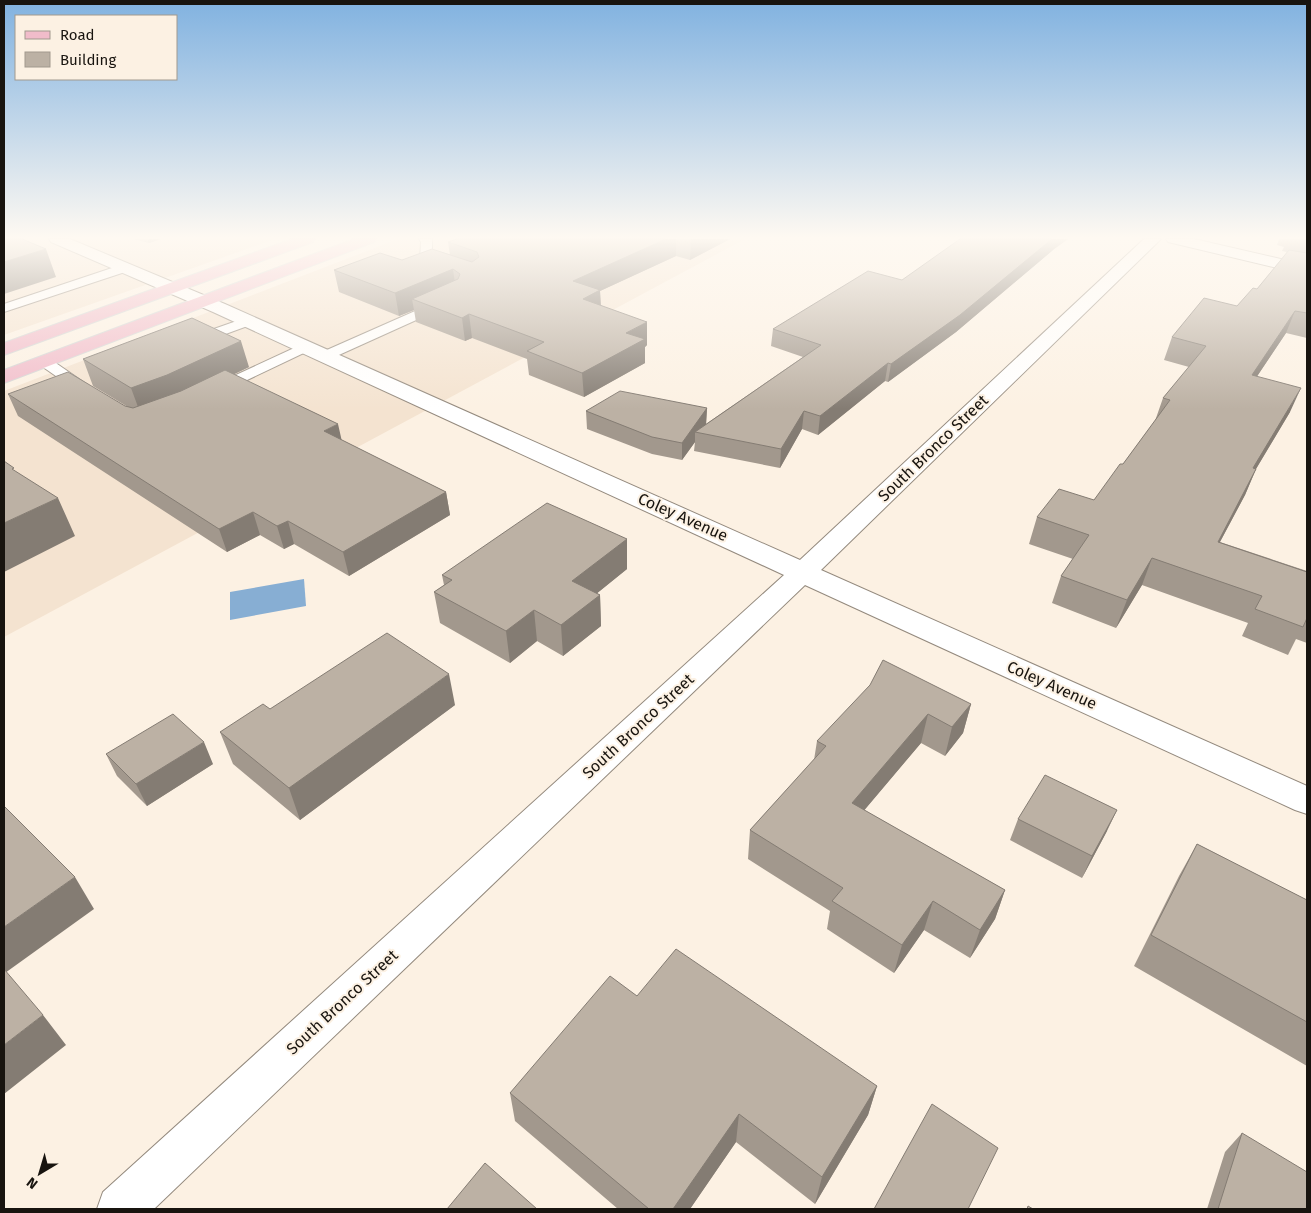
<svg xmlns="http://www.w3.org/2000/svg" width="1311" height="1213" font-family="'Fira Sans',sans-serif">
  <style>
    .built { fill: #f4e3d0 }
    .water { fill: #87aed3 }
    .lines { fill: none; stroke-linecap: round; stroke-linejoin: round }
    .service-casing { stroke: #948a7e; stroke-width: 2 }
    .minor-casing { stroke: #948a7e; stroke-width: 2 }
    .primary-casing { stroke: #d5d5d4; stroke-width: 2 }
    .service { fill: #fff; fill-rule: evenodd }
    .minor { fill: #fff; fill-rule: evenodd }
    .primary { fill: #f1bcca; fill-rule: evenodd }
    .wall { fill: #a2988d }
    .shaded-wall { fill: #847c73 }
    .building { fill: #bcb1a4; stroke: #847c73 }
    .labels { text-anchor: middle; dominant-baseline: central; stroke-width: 4; stroke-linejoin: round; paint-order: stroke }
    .street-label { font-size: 16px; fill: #18140f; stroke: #fcf1e3 }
  </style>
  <rect width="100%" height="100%" fill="#fcf1e3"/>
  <path class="built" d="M4 239H275L4 335Z
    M398 239H745L4 637V391Z"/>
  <path class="water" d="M304 579 306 606 230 620V592Z"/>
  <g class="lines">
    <defs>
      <path id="service" d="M419 239H432V259L447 267 445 270C438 271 425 267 420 261L421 242Z
        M124 264 130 268 128 271 4 312V304Z
        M440 300 446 304 445 307 330 359H320L318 356 320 353Z
        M248 317 255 321 253 324 201 343H191L189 340 191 337Z
        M305 343 310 344 312 347 310 350 222 392H212L210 389 212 386Z
        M45 358 50 359 89 386 91 389 89 392H79L40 365 38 362 40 359Z"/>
      <path id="minor" d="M49 239H70L225 304 800 560 1144 239H1161L821 570 1307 786V814L1295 810 805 585 154 1209H97L103 1192 784 575 213 312 51 242Z
        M1166 239H1194L1307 265V275L1168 242Z"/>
      <path id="primary" d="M292 239H315L313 242 4 355V343Z
        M354 239H376L374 242 4 383V370Z"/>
    </defs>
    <use href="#service" class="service-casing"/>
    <use href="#minor" class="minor-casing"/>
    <use href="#primary" class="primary-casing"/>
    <use href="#service" class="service"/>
    <use href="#minor" class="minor"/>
    <use href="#primary" class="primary"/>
  </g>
  <path class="wall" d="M134 239H161L149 243Z
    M457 239H730L690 260 676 256 600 291 601 305 647 345 645 347V363L584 397 529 375 527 359 472 338 465 341 416 322 414 310 399 316 339 292 334 270 402 260 450 255 448 242Z
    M1279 239H1307V338L1286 333 1257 376 1290 412 1256 469 1245 495 1220 542 1307 571V643L1296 639 1288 655 1242 636 1248 623 1142 585 1116 628 1052 603 1061 576 1073 559 1029 544 1037 517 1094 500 1123 464 1155 421 1163 398 1189 367 1164 360 1172 337 1237 306 1257 289 1287 252 1282 251 1284 247 1277 245Z
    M1053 250 956 332 888 382 885 381 818 435 802 429 780 468 694 451 695 442 682 460 652 454 587 429 586 411 707 408 706 424 803 357 771 346 773 329 902 280Z
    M83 359 249 367 234 374 341 440 446 492 450 515 349 576 294 544 284 549 260 535 227 552 18 416 8 394 128 407 93 386Z
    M627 539V569L597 593 600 595 601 626 563 656 537 641 510 663 440 623 434 592 444 585 442 575Z
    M971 704 963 733 945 756 921 743 864 810 1005 890 995 919 970 958 924 930 894 973 827 929 830 911 748 859 750 830 814 760 817 741Z
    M455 705 300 820 233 764 220 732 270 709Z
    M106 754 213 764 147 806 117 776Z
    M1018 819 1107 831 1082 878 1010 840Z
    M1197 844 1307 900V1066L1134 966 1179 876Z
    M637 996 877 1086 868 1115 815 1204 736 1142 690 1209H618L515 1121 510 1093Z
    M1242 1133 1307 1209H1207L1225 1152Z"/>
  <path class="shaded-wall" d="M148 239H161L149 243Z
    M666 239H676V256L600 291 601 313 584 322 573 281Z
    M691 239H730L690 260Z
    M1052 239H1068L1053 250 956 332 888 382 891 364Z
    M46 249 56 277 4 294V262Z
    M453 269 456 291 412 299 414 310 399 316 395 293Z
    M1295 311 1286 333 1242 399 1252 375Z
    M469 314 472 338 465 341 462 318Z
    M647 322V345L645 347V363L584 397 582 373 626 333Z
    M241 341 249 367 176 402 141 415 131 388Z
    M888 363 885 381 818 435 820 416Z
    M1301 388 1290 412 1241 494 1253 468Z
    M707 408 706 425 695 432V442L682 460V443Z
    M804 411 802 429 780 468 781 449Z
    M338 424 343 446 324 431Z
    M1256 469 1245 495 1206 568 1218 542Z
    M446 492 450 515 349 576 343 552Z
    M58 498 75 536 4 572V523Z
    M253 512 260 535 227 552 219 529Z
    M288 521 294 544 284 549 277 526Z
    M627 539V569L574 612 572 581Z
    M1152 558 1142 585 1116 628 1127 600Z
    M600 595 601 626 563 656 561 625Z
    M534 610 537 641 510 663 506 631Z
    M449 674 455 705 300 820 289 788Z
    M971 704 963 733 945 756 952 727Z
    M928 714 921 743 846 832 852 803Z
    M204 742 213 764 147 806 136 784Z
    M1117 810 1107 831 1082 878 1092 856Z
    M75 877 94 909 5 973 4 972V927Z
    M1005 890 995 919 970 958 980 930Z
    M933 901 924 930 894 973 902 945Z
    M43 1015 66 1045 4 1094V1045Z
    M877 1086 868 1115 815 1204 822 1177Z
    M739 1114 736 1142 690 1209H673Z"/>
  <path class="building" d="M4 239H22L46 249 4 262Z
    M457 239H666L573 281 600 290 583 299 647 322 626 333 645 339 582 373 527 351 544 342 469 314 462 318 412 299 458 279 460 274 453 269 395 293 334 270 380 253 402 260 432 249 472 262 479 257 477 252 448 242Z
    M960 239H1052L960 315 891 364 888 363 820 416 804 411 781 449 695 432 821 345 773 329 868 271 902 280Z
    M1289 250 1307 253V313L1295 311 1252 375 1301 388 1253 468 1256 469 1218 542 1307 572V618L1303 627 1255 609 1262 596 1152 558 1127 600 1061 576 1089 535 1037 517 1059 489 1094 500 1120 464H1123L1170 400 1163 398 1206 346 1172 337 1204 298 1237 306 1253 288 1257 289Z
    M192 318 241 341 167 375 131 388 83 359Z
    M225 370 338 424 324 431 446 492 343 552 288 521 277 526 253 512 219 529 8 394 68 372 125 406 133 408 181 391Z
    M620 391 707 408 682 443 652 437 586 411Z
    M4 461 14 468 12 469 58 498 4 523Z
    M547 503 627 539 572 581 600 595 561 625 534 610 506 631 434 592 452 580 442 575Z
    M387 633 449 674 289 788 220 732 263 704 270 709Z
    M883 660 971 704 952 727 928 714 852 803 1005 890 980 930 933 901 902 945 832 901 843 888 750 830 826 746 817 741 870 685Z
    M173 714 204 742 136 784 106 754Z
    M1045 775 1117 810 1092 856 1018 819Z
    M4 806 75 877 4 927Z
    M1197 844 1307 900V1022L1151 935Z
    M676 949 877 1086 822 1177 739 1114 673 1209H649L510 1093 610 976 637 996Z
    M4 969 43 1015 4 1045Z
    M932 1104 998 1148 968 1209H874Z
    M1242 1133 1307 1172V1209H1218Z
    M485 1163 537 1209H447Z
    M1028 1206 1033 1209H1027Z"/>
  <linearGradient id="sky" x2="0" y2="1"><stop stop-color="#81b2e0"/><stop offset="0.58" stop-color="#fef9f2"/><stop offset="1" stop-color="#fef9f2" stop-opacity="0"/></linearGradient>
  <rect width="1311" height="409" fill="url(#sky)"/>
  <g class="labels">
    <g class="street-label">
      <text transform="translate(933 448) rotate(-44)">South Bronco Street</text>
      <text transform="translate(683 517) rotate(24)">Coley Avenue</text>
      <text transform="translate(1052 685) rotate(24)">Coley Avenue</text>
      <text transform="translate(638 726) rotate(-43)">South Bronco Street</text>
      <text transform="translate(342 1002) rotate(-43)">South Bronco Street</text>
    </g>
  </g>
  <rect width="1311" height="1213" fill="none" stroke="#18140f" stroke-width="10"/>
  <rect x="15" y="15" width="162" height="65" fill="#fcf1e3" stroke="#a1998e"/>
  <rect x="25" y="31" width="25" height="8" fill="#f1bcca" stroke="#a1998e"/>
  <text x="60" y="40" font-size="15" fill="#18140f">Road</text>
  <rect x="25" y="52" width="25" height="15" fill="#bcb1a4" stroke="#a1998e"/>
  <text x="60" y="65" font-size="15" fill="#18140f">Building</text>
  <g transform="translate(40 1173) rotate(218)" stroke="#fcf1e3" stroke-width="4" paint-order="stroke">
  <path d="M0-4L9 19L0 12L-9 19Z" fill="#18140f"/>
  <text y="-8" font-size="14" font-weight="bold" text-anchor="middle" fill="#18140f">N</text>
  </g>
</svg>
